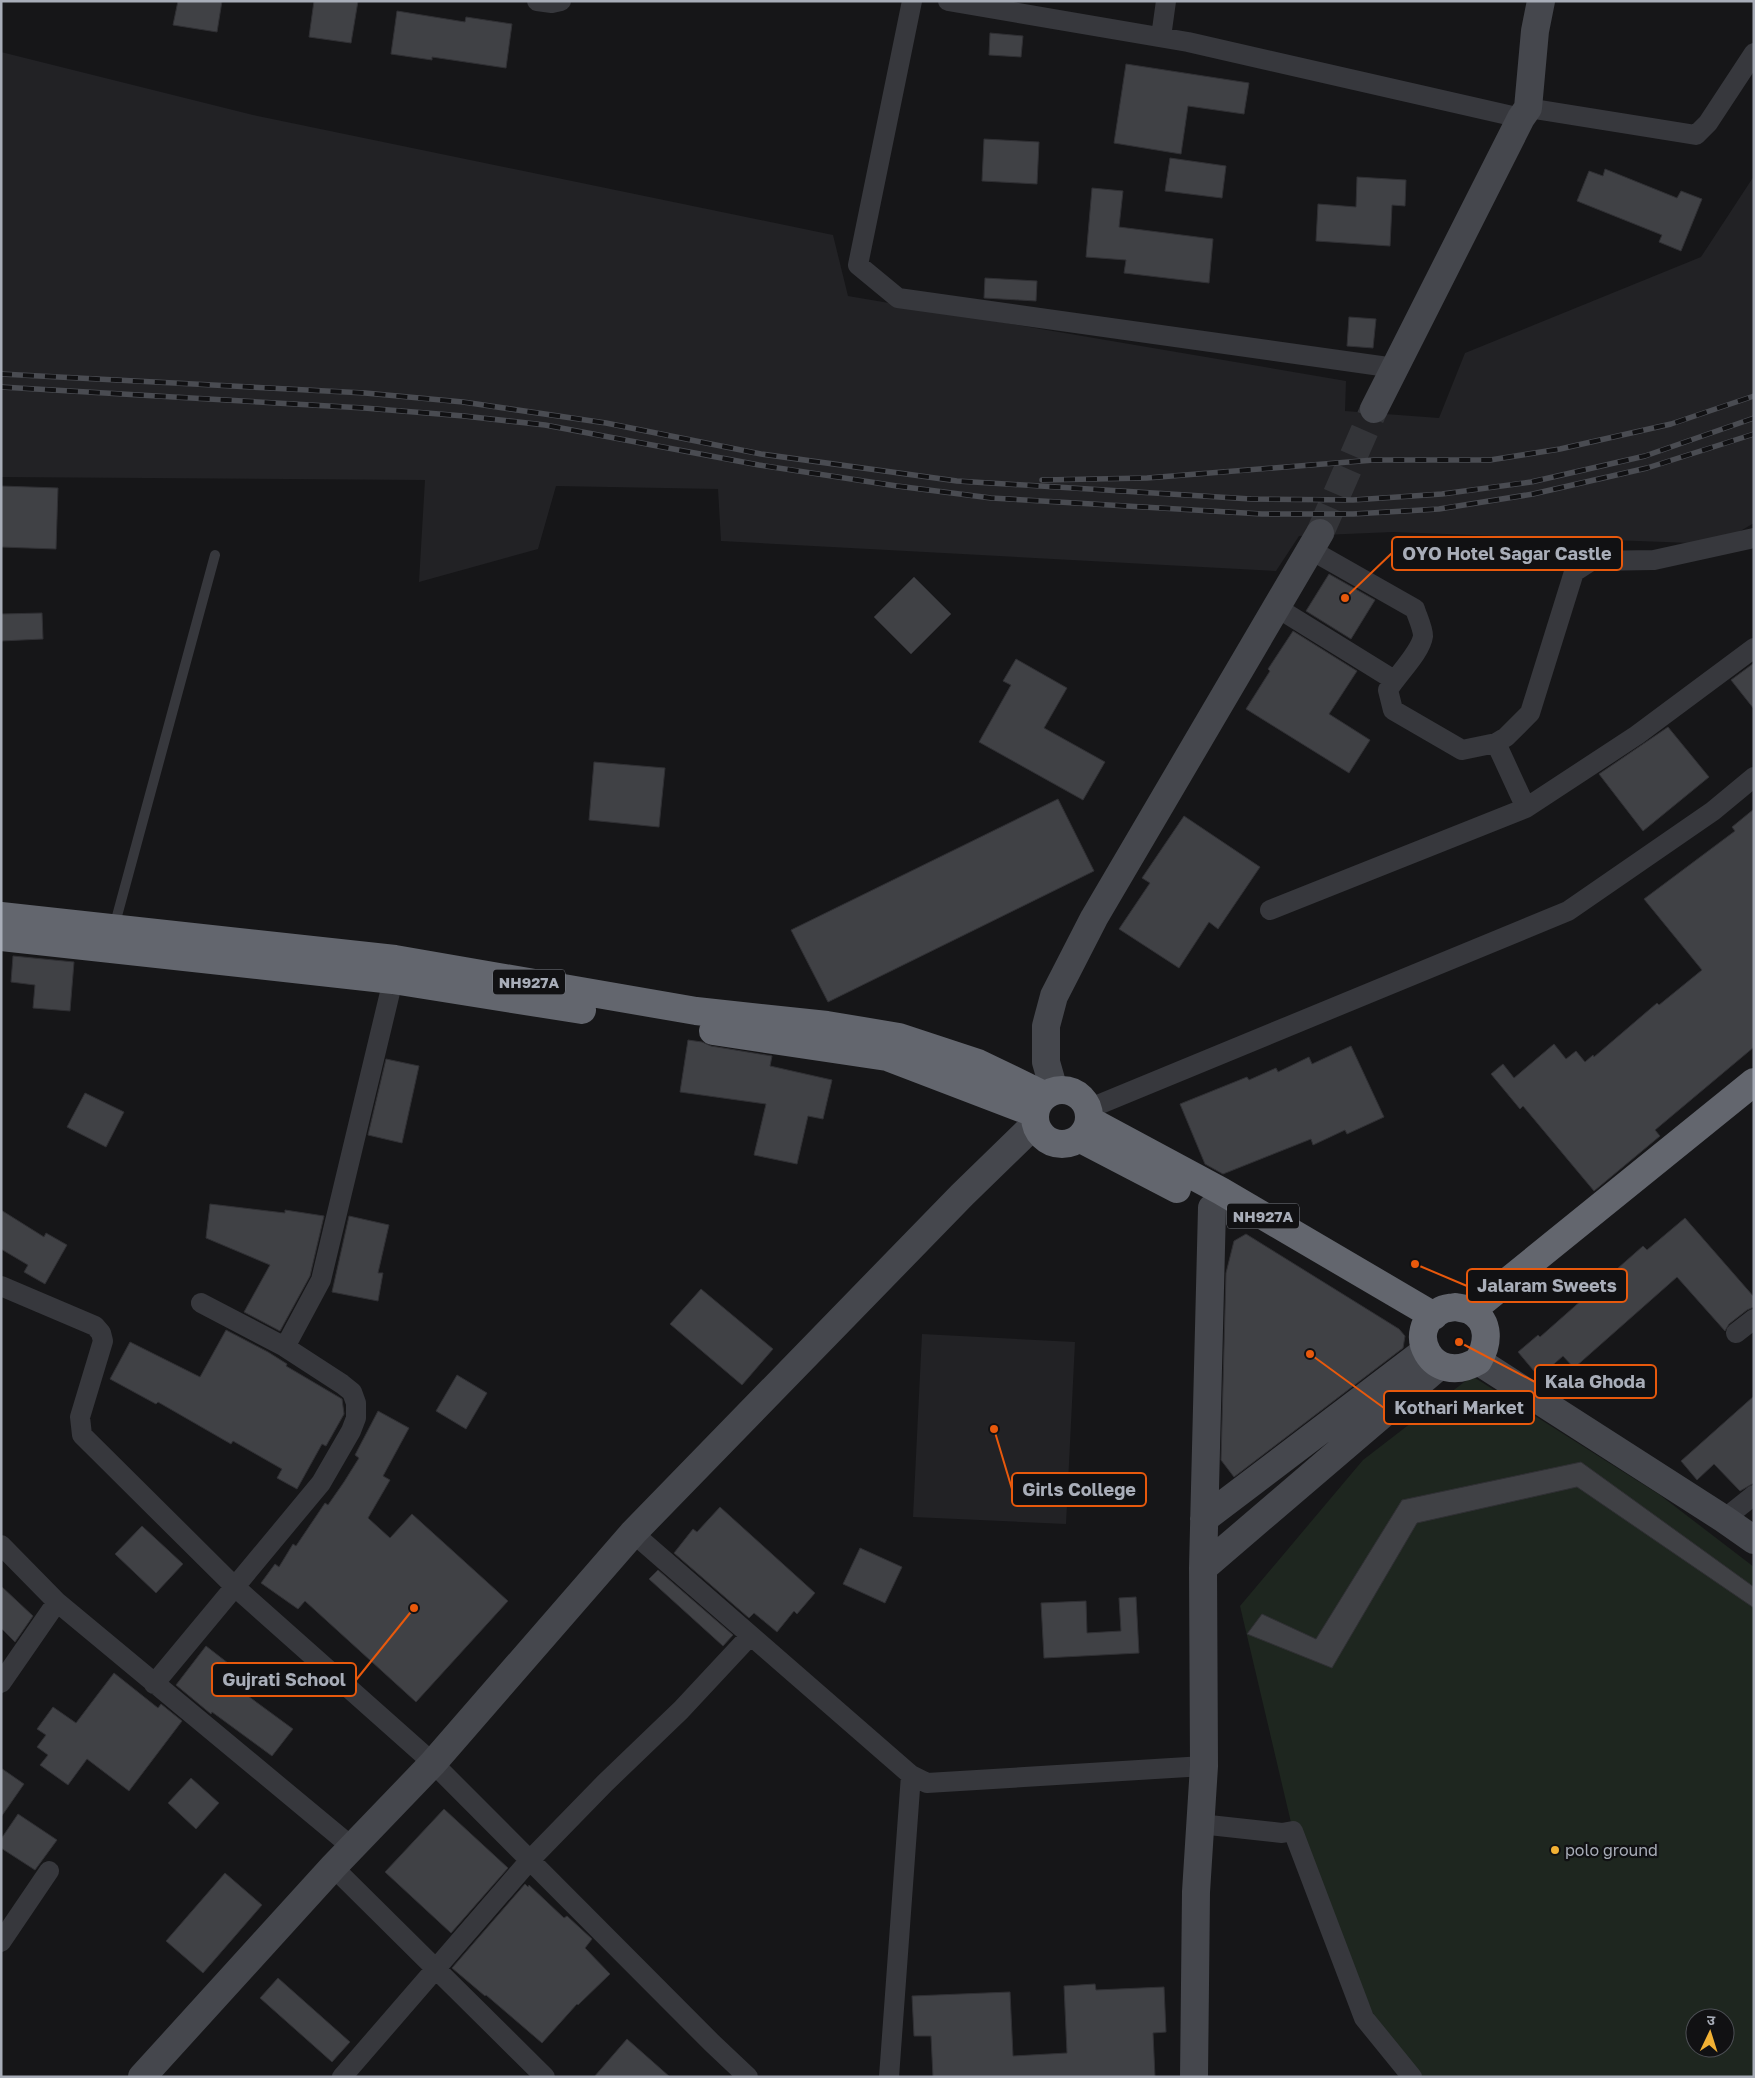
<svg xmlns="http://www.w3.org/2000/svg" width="1755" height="2078" font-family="'Golos Text','Noto Sans Devanagari',sans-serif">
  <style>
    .built { fill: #222225 }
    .green { fill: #1e261f; fill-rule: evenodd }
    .building { fill: #404145; stroke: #303034 }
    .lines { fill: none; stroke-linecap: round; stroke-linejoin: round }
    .secondary-tunnel { stroke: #333438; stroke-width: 28; stroke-dasharray: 28 14; stroke-linecap: butt }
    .lane { stroke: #37383d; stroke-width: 10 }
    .street { stroke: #37383d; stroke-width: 20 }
    .secondary { stroke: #45474d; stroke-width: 28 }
    .highway { stroke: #63666e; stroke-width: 28 }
    .rail-casing { stroke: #4a4c52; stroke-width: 5.5 }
    .rail { stroke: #111113; stroke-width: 4; stroke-dasharray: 11; stroke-linecap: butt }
    .poi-dot { fill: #f2b134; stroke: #111113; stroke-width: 2 }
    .labels { text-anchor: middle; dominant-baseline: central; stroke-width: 4.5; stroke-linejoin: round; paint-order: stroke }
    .shield { fill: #111113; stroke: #7b7e86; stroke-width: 1 }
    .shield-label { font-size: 15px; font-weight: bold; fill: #a8adb8 }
    .poi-label { font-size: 16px; fill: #a8adb8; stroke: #111113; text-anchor: start }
    .leader { fill: none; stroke: #e8590c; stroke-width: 2 }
    .callout-dot { fill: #e8590c; stroke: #111113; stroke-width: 2 }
    .callout { fill: #111113; stroke: #e8590c; stroke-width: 2 }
    .callout-label { font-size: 18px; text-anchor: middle; font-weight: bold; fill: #a8adb8 }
  </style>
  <rect width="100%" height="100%" fill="#161618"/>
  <path class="built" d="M1 52 253 115 833 235 848 296 1346 381 1345 411 1439 418 1465 353 1701 257 1754 176V523L1718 544 1393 532 1299 536 1276 571 721 541 718 489 556 486 538 549 419 582 425 480 1 477Z
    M922 1334 1075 1342 1066 1524 913 1517Z"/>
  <path class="green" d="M1472 1376 1660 1495 1754 1567V2077H1414L1392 2057 1293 1831 1240 1606 1363 1460ZM1695 2018H1725V2048H1695Z"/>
  <path class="building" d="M178 1H222L217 32 173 25Z
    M314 1H358L351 43 309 37Z
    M397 11 465 22 466 17 512 24 506 68 432 57V60L391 54Z
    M990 33 1023 36 1021 57 989 55Z
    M1126 64 1249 83 1244 114 1188 106 1181 154 1114 143Z
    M984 139 1039 142 1037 184 982 181Z
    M1170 158 1226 166 1222 198 1165 191Z
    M1605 169 1677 198 1681 191 1702 199 1681 251 1659 242 1662 235 1577 201 1589 171 1603 176Z
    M1357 177 1406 180 1405 206 1392 205 1390 246 1316 241 1318 204 1356 207Z
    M1092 188 1123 191 1119 227 1213 239 1209 283 1124 273 1126 260 1086 257Z
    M985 278 1037 281 1036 301 984 298Z
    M1349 317 1376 319 1373 348 1347 346Z
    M1 486 58 488 56 549 1 547Z
    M1329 574 1375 600 1351 639 1306 611Z
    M914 577 951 614 911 654 874 617Z
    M42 613 43 639 1 641V614Z
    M1293 631 1357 671 1329 714 1370 740 1349 773 1246 709 1270 671 1268 669Z
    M1016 659 1067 688 1044 728 1105 762 1083 800 979 742 1011 685 1003 681Z
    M1754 663V709L1731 680Z
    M1668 727 1709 777 1643 831 1599 774Z
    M594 762 665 768 659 827 589 820Z
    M1058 799 1094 871 828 1002 791 930Z
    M1754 809V1047L1655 1130 1660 1136 1594 1191 1523 1106 1520 1109 1491 1074 1503 1064 1514 1078 1554 1044 1566 1059 1576 1051 1585 1062 1593 1055 1594 1057 1657 1003 1659 1005 1702 970 1644 899 1735 831 1732 827Z
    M1184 816 1260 867 1218 929 1209 922 1179 968 1119 929 1150 883 1142 878Z
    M13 956 74 962 70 1011 33 1008 35 985 11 982Z
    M688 1040 702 1042 711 1046 772 1056 770 1066 832 1080 823 1119 808 1116 797 1164 754 1155 766 1104 680 1092Z
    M1351 1046 1384 1117 1347 1134 1345 1130 1313 1145 1311 1139 1223 1174 1205 1164 1180 1104 1247 1077 1249 1080 1276 1068 1278 1072 1309 1057 1312 1064Z
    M386 1059 419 1066 402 1143 368 1135Z
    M85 1093 124 1112 106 1147 67 1127Z
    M210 1204 285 1213V1210L324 1216 310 1276 280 1331 244 1312 270 1265 206 1238Z
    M1 1210 44 1237 46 1233 67 1245 45 1284 24 1272 28 1265 1 1249Z
    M349 1216 389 1225 378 1273H383L378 1301 332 1292Z
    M1685 1218 1754 1297V1307L1747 1310 1729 1324 1725 1331 1677 1277 1574 1368 1563 1356 1539 1377 1518 1352 1538 1335 1540 1337 1643 1246 1647 1250Z
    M1246 1234 1399 1329 1405 1336 1403 1348 1234 1477 1221 1460 1226 1273 1234 1241Z
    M701 1289 773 1349 742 1385 670 1324Z
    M226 1330 268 1352 287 1364 286 1366 342 1399 344 1414 326 1446 322 1444 297 1489 277 1478 282 1469 233 1441 231 1444 158 1402 156 1404 110 1379 130 1342 200 1377Z
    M457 1375 487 1393 466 1429 436 1411Z
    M1754 1396V1483L1740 1491 1714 1464 1697 1480 1681 1461Z
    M378 1411 409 1428 383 1476 390 1480 368 1518 390 1538 412 1514 508 1601 416 1702 305 1601 298 1609 261 1583 275 1564 279 1567 293 1544 296 1546 325 1503 328 1505 344 1482 359 1458 355 1455Z
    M1581 1462 1754 1587V1608L1577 1487 1417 1523 1332 1668 1247 1634 1262 1614 1316 1639 1402 1500Z
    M720 1507 815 1593 797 1614 794 1611 777 1632 754 1613 749 1618 674 1553 693 1529 697 1532Z
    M142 1526 183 1564 156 1593 115 1554Z
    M860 1548 902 1567 885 1603 843 1584Z
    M658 1570 733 1635 723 1646 649 1579Z
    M1 1586 33 1616 15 1642 1 1628Z
    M1136 1597 1139 1653 1044 1658 1041 1603 1086 1601 1087 1633 1121 1631 1119 1598Z
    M206 1646 242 1674 233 1685 293 1729 272 1756 212 1712 211 1714 176 1685Z
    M114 1673 158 1708 161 1704 182 1721 129 1791 87 1759 68 1785 40 1765 48 1755 37 1747 46 1735 37 1729 53 1707 76 1723Z
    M1 1768 24 1784 1 1817Z
    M191 1778 219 1803 196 1829 168 1803Z
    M444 1809 508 1868 451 1933 385 1872Z
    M18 1814 57 1840 35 1870 1 1848V1839Z
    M225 1873 262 1905 203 1973 166 1941Z
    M525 1884 528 1887 529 1885 564 1918 567 1916 592 1939 585 1948 610 1974 578 2005 577 2004 542 2043 486 1995 485 1996 452 1968Z
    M278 1978 350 2042 332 2062 260 1998Z
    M1095 1984 1096 1990 1164 1987 1166 2032 1153 2033 1155 2077H933L931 2036H914L912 1996 1010 1992 1013 2056 1067 2053 1064 1986Z
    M627 2039 670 2077H594Z"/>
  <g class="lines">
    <path class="secondary-tunnel" d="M1320 533 1374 409"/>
    <path class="lane" d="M114 927 215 555"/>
    <path class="street" d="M537 1 552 3 561 1
      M912 1 858 265 898 298 1395 368
      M948 1 1188 42 1521 118
      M1161 37 1166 1
      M1528 108 1696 135 1708 123 1754 53
      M1311 550 1415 609C1417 616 1423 628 1423 636 1421 652 1397 675 1388 690L1393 710 1462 750 1496 743 1506 737 1530 713 1574 572 1591 561 1654 560 1754 538
      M1276 607 1394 680
      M1496 743 1526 808
      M1270 910 1526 808 1637 735 1754 648
      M1088 1109 1568 911 1713 811 1754 777
      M1 1286 95 1326 101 1333 103 1341 80 1417 82 1435 234 1586 433 1763 712 2043 748 2077
      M1736 1333 1754 1319
      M285 1347 321 1280 393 980
      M1724 1519 1754 1495
      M633 1533 911 1775 927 1783 1204 1766
      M1 1545 57 1602 352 1847
      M1 1683 57 1602
      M154 1684 321 1483 351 1431 356 1418V1403L352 1392 342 1384 285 1347 201 1303
      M1200 1824 1282 1833 1293 1831 1364 2018 1412 2077
      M333 1867 545 2077
      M1 1942 49 1871
      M342 2077 530 1860 605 1783 681 1710 750 1636
      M889 2077 911 1775"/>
    <path class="secondary" d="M1374 409 1521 118 1528 108 1535 31 1541 1
      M1054 1090 1046 1062V1026L1054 996 1094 918 1320 533
      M1478 1361 1724 1519 1754 1540
      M1204 1519 1425 1351
      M1203 1568 1439 1366
      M142 2077 333 1867 433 1763 633 1533 962 1195 1035 1124
      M1194 2077 1196 1892 1204 1766 1203 1568 1212 1208"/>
    <path class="highway" d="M1 916 395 959 696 1011 827 1025 899 1037 978 1063 1044 1095
      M1 937 393 980 582 1010
      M713 1031 887 1057 1034 1113
      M1035 1117a27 27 0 1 1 54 0a27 27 0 1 1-54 0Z
      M1089 1120 1221 1191 1434 1316
      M1079 1138 1177 1189
      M1455 1307C1460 1308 1467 1309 1471 1311 1491 1322 1488 1345 1478 1361 1431 1389 1403 1328 1440 1311 1444 1308 1451 1308 1455 1307Z
      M1471 1311 1754 1082"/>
    <defs>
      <path id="rail" d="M1 374 365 393 463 402 606 423 761 454 957 481 1251 499 1353 500 1442 494 1531 482 1645 456 1754 418
        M1 387 364 408 464 416 545 425 759 465 897 486 991 498 1262 514H1353L1439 509 1533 494 1647 468 1754 434
        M1042 480 1147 478 1374 460H1490L1560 449 1671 424 1754 396"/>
    </defs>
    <use href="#rail" class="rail-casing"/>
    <use href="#rail" class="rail"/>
  </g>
  <circle class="poi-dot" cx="1555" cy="1850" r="5"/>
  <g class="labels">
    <g class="shield">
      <rect x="493" y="969.5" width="72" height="25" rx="4"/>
      <rect x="1227" y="1203.5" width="72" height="25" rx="4"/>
    </g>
    <g class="shield-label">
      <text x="529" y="982">NH927A</text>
      <text x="1263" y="1216">NH927A</text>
    </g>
    <g class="poi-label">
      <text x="1565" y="1850">polo ground</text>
    </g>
  </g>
  <path class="leader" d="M1345 598L1392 553M1415 1264L1467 1286M1459 1342L1535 1382M1310 1354L1384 1408M994 1429L1012 1489M414 1608L356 1680"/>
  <g class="callout-dot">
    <circle cx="1345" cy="598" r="5"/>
    <circle cx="1415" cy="1264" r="5"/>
    <circle cx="1459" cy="1342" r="5"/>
    <circle cx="1310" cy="1354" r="5"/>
    <circle cx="994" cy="1429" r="5"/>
    <circle cx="414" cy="1608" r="5"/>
  </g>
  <g class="callout">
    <rect x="1392" y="537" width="230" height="33" rx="5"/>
    <rect x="1467" y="1269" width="160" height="33" rx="5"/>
    <rect x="1535" y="1365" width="121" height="33" rx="5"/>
    <rect x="1384" y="1391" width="150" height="33" rx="5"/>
    <rect x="1012" y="1473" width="134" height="33" rx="5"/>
    <rect x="212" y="1663" width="144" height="33" rx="5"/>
  </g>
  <g class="callout-label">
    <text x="1507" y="560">OYO Hotel Sagar Castle</text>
    <text x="1547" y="1292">Jalaram Sweets</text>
    <text x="1595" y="1388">Kala Ghoda</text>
    <text x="1459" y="1414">Kothari Market</text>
    <text x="1079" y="1496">Girls College</text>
    <text x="284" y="1686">Gujrati School</text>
  </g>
  <rect width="1755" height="2078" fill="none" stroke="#a8adb8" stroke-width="5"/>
  <g transform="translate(1710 2033) rotate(4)"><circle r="24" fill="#111113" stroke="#4d4f55"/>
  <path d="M0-4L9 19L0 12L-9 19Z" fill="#f2b134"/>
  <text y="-8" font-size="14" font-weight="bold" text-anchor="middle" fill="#a8adb8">उ</text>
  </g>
</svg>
